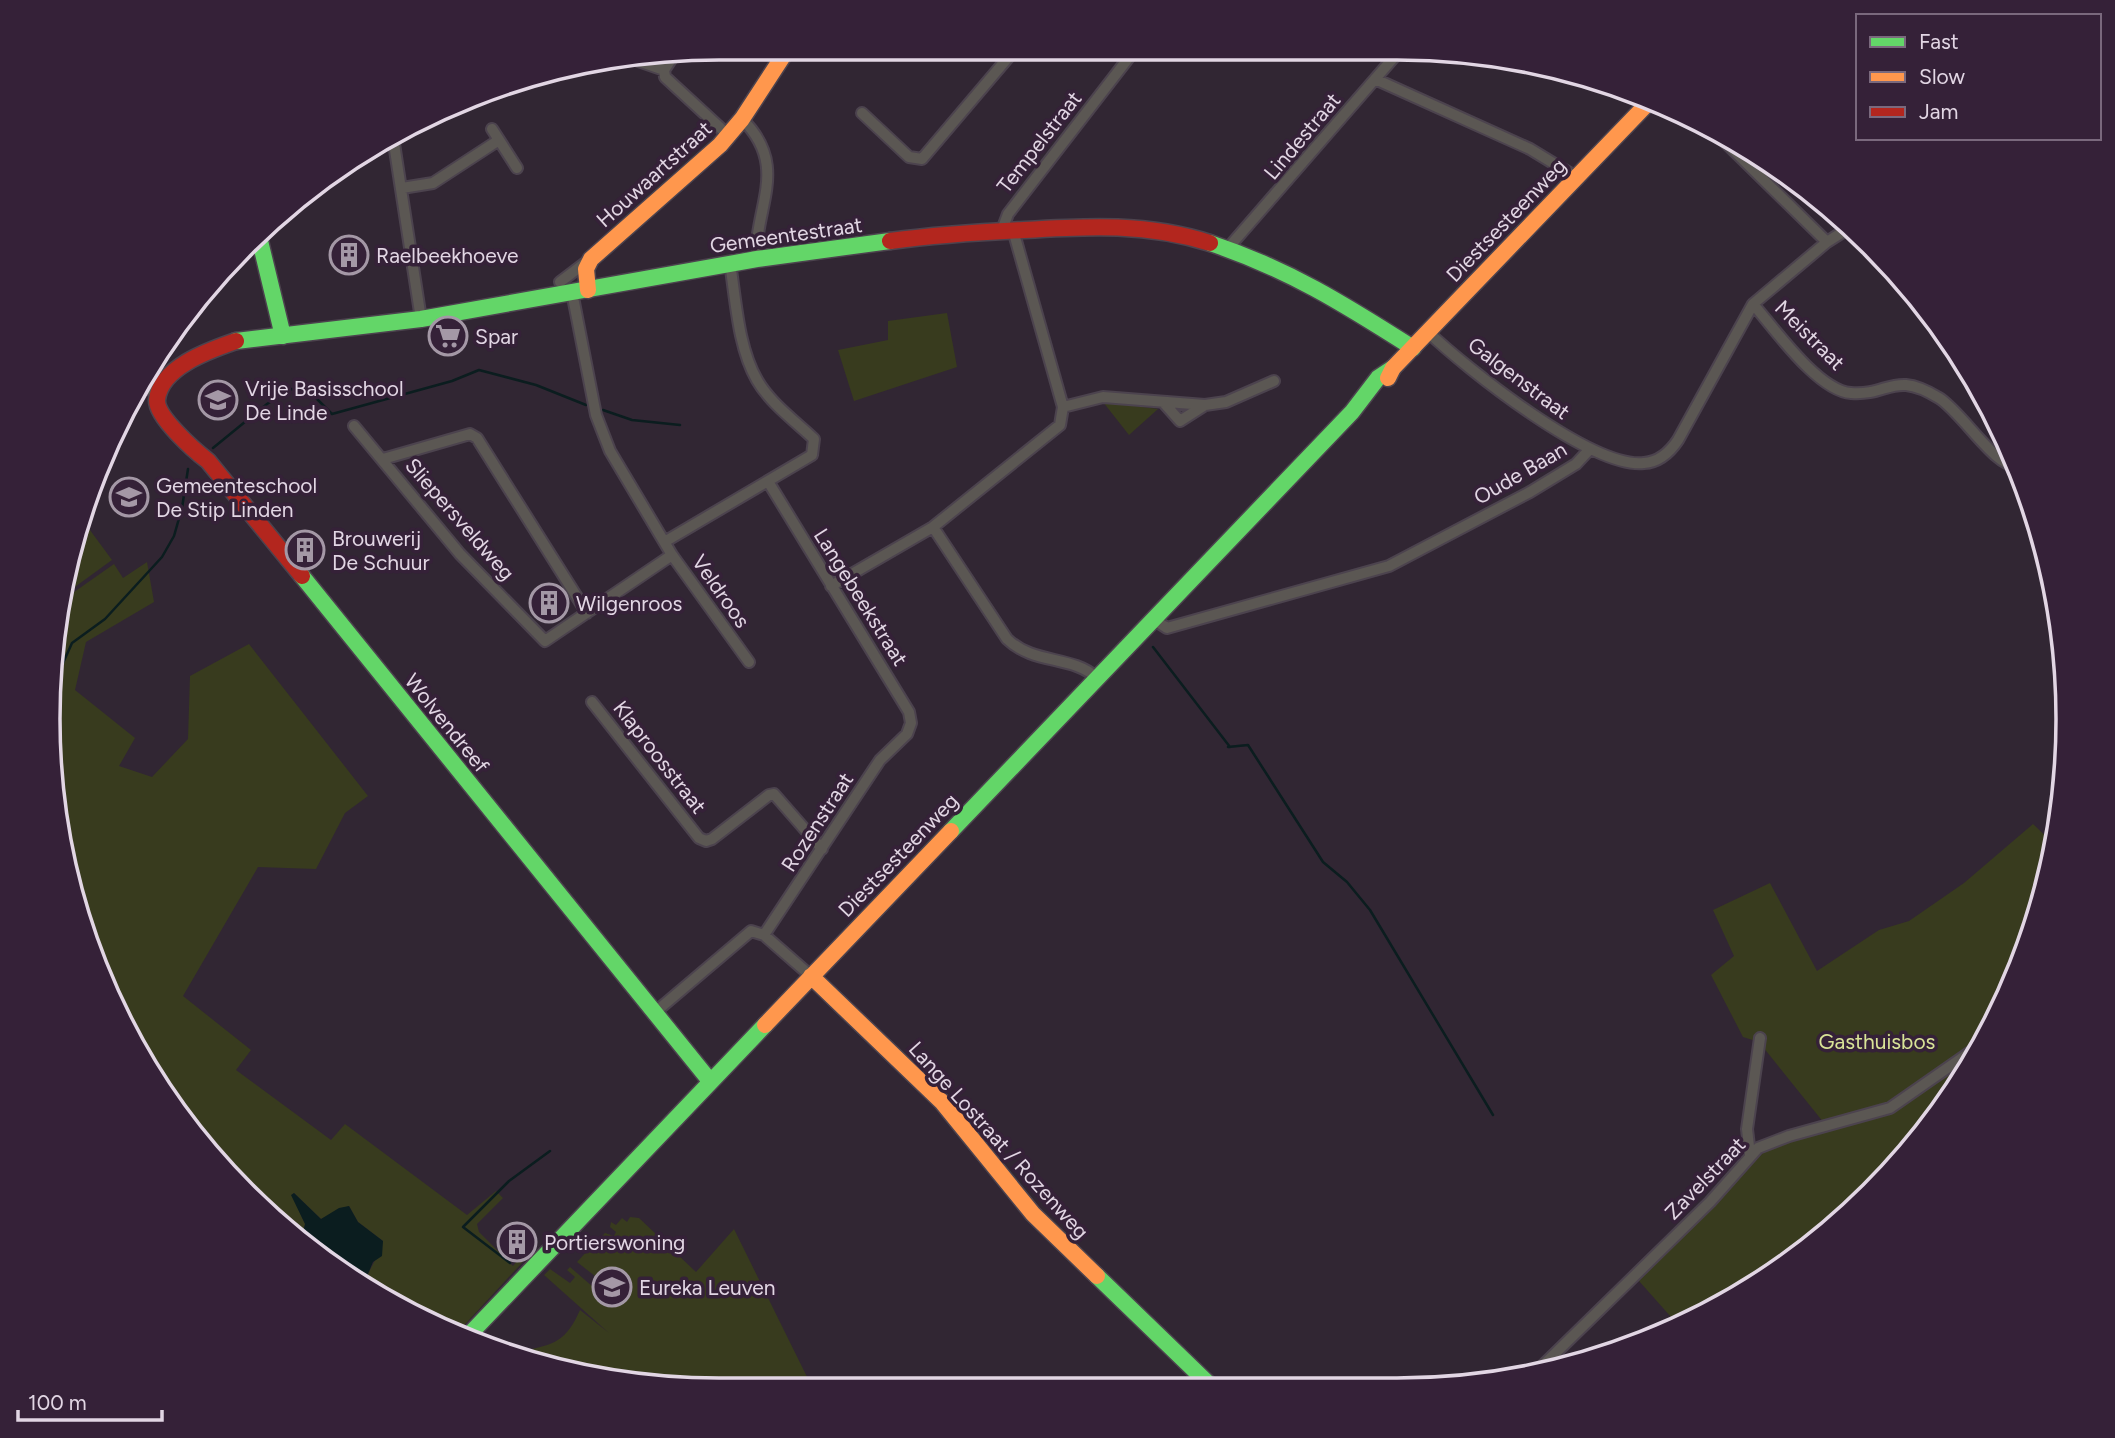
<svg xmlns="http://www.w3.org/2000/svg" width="2115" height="1438" font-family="Figtree,sans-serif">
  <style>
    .green { fill: #383b1e }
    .water { fill: #0b1d1f }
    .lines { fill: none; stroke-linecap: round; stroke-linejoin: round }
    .stream { stroke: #0b1d1f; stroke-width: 2.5 }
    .street-casing { stroke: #4c434e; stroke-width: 14 }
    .fast-casing { stroke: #4c434e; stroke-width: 19 }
    .slow-casing { stroke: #4c434e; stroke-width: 19 }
    .jam-casing { stroke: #4c434e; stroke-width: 19 }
    .street { stroke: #5b5753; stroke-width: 10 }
    .fast { stroke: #63d668; stroke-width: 16 }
    .slow { stroke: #ff974d; stroke-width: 16 }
    .jam { stroke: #b3261e; stroke-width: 16 }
    .labels { text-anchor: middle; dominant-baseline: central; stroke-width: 7; stroke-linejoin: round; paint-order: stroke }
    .street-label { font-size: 21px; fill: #e2d6e4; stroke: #352138 }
    .poi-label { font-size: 21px; fill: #e2d6e4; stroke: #352138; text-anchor: start }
    .park-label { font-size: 21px; fill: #d9e497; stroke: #352138 }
    .rim { fill: none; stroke: #e2d6e4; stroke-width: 3.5 }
  </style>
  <rect width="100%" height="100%" fill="#312633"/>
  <path class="green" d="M947 313 957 367 854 401 838 350 888 340V321Z
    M1103 402 1158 409 1129 435Z
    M84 522 112 560 68 592Z
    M147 562 154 602 86 642 75 690 135 738 119 766 152 777 188 739 190 676 249 644 368 796 345 813 316 869 258 867 183 996 251 1050 236 1070 331 1140 345 1124 467 1215 496 1191 503 1198 477 1224 479 1232 513 1266 529 1246 533 1251 457 1333 422 1321 365 1281C371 1265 379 1257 383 1241L358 1222 349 1206 321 1219 294 1193 292 1195 305 1224 302 1236 244 1194 196 1131 197 1128 183 1105 174 1102 137 1055 60 850 49 675 67 597 114 564 123 578Z
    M2033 824 2055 845V850L2017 976 1955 1092 1871 1194 1770 1277 1679 1326 1639 1281 1767 1149 1828 1128 1759 1042 1743 1037 1711 975 1734 956 1713 910 1770 883 1817 971 1879 930 1909 921 1964 883Z
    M630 1217 639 1218 696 1272 734 1229 814 1391C751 1391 568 1393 523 1351 556 1344 566 1341 580 1310L609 1333 544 1275 550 1269 570 1283 575 1277 567 1270 570 1267 615 1306 627 1291 618 1284 608 1295 597 1285 600 1280 577 1262 591 1247 597 1254 606 1240 602 1236 605 1233 614 1236 616 1232 610 1227 611 1222 616 1225 622 1218 627 1222Z"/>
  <path class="water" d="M294 1193 321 1219 339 1208 349 1206 358 1222 383 1241 382 1256 373 1262 365 1281 302 1236 305 1224 291 1195Z"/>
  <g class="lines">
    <path class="stream" d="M603 410 632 420 680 425
      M213 448 267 404 291 389 313 395 332 414 452 381 479 370 536 385 586 405
      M1153 647 1230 747
      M50 692 72 643 105 619 162 557 174 536 182 508 188 469
      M1228 747 1248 745 1323 862 1347 882 1370 910 1493 1115
      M510 1263 463 1227 509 1181 550 1151"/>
    <defs>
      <path id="street" d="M674 55 664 70 665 77 729 136
        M638 61 664 70
        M1375 79 1530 149 1576 177
        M862 113 909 157 922 159 1017 47
        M742 119C791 167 753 209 757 259
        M492 129 517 168
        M393 137 421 319
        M1725 142 1827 242
        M402 188 433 183 499 140
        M1002 230 1008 214 1137 47
        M1229 247 1402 48
        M560 282 589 260
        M572 292 596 415 610 451 672 555 749 662
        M1753 304C1774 328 1818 391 1851 393 1890 396 1893 370 1939 398 1962 412 1996 469 2018 466
        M1428 332C1466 368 1592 469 1644 463 1660 462 1670 452 1678 440L1753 304 1827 242 1849 228
        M142 387 158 392
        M1164 403 1180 421 1205 405
        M1063 407 1103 397 1205 405 1226 402 1274 381
        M354 426 460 554 545 641 672 555
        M383 459 470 434 477 438 587 613
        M933 527 1007 639C1034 665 1072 655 1097 678
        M666 541 812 455 814 439C795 421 770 403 757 380 738 347 736 301 730 263
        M831 586 933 527 1060 425 1063 407 1013 230
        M1153 619 1167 628 1389 566 1530 492 1576 464 1590 449
        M592 702 699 838 706 841 712 839 769 795 774 794 822 849
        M764 935 811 976
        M653 1014 751 931 764 935 880 760 907 734 911 723 909 712 769 483
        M1750 1155 1747 1129 1760 1038
        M1532 1376 1710 1202 1758 1148 1789 1136 1890 1108 1979 1046"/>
      <path id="fast" d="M260 241 283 336
        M1210 243C1288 269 1344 304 1413 348
        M236 341 421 319 757 259 890 241
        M302 576 710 1081
        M951 831 1352 412 1378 378 1393 368
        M1097 1276 1216 1391
        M467 1337 765 1025"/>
      <path id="slow" d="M588 290 586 269 591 259 720 145 742 119 789 47
        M1388 378 1393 368 1649 102
        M811 976 942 1102 1033 1214 1097 1276
        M765 1025 951 831"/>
      <path id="jam" d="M890 241C935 235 979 232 1024 230 1088 226 1148 223 1210 243
        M236 341C210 350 160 367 157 400 156 417 195 451 208 461L302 576"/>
    </defs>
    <use href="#street" class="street-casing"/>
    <use href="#fast" class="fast-casing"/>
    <use href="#slow" class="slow-casing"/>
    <use href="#jam" class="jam-casing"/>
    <use href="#street" class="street"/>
    <use href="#fast" class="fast"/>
    <use href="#slow" class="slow"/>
    <use href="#jam" class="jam"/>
  </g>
  <defs>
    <symbol id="building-ring" viewBox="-11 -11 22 22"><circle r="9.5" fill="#352138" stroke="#a498a6" stroke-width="1.5"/><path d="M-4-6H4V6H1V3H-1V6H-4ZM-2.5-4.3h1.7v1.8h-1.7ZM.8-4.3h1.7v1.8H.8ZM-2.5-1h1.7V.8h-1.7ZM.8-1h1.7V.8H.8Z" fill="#a498a6"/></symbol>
    <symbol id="supermarket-ring" viewBox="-11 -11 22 22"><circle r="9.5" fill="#352138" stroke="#a498a6" stroke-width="1.5"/><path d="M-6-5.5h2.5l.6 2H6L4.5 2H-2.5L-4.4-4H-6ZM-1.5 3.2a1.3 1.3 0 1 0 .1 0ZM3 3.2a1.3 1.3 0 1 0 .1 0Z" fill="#a498a6"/></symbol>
    <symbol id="school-ring" viewBox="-11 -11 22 22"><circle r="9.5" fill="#352138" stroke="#a498a6" stroke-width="1.5"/><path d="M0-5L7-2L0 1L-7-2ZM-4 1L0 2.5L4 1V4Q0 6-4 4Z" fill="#a498a6"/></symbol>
  </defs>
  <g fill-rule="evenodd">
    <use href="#building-ring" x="327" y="233" width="44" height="44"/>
    <use href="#supermarket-ring" x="426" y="314" width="44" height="44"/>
    <use href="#school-ring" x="196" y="378" width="44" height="44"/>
    <use href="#school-ring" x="107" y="475" width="44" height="44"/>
    <use href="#building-ring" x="283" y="528" width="44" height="44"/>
    <use href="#building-ring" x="527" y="581" width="44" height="44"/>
    <use href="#building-ring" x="495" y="1220" width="44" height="44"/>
    <use href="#school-ring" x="590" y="1265" width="44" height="44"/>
  </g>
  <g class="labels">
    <g class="street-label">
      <text transform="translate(1302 136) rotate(-50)">Lindestraat</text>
      <text transform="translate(1039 142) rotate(-52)">Tempelstraat</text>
      <text transform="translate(654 174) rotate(-42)">Houwaartstraat</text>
      <text transform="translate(1506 220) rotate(-46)">Diestsesteenweg</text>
      <text transform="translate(786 235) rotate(-8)">Gemeentestraat</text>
      <text transform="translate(1810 335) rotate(45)">Meistraat</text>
      <text transform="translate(1519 378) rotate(37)">Galgenstraat</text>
      <text transform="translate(1520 473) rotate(-30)">Oude Baan</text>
      <text transform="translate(460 519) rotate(49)">Sliepersveldweg</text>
      <text transform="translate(721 591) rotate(55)">Veldroos</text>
      <text transform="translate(861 597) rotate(58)">Langebeekstraat</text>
      <text transform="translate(447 723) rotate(51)">Wolvendreef</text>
      <text transform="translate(660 757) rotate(52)">Klaproosstraat</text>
      <text transform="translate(817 822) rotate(-57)">Rozenstraat</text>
      <text transform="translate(898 855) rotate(-46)">Diestsesteenweg</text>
      <text transform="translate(999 1140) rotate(48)">Lange Lostraat / Rozenweg</text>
      <text transform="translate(1705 1178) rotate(-46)">Zavelstraat</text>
    </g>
    <g class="poi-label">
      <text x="376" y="255">Raelbeekhoeve</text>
      <text x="475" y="336">Spar</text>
      <text x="245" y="388">Vrije Basisschool<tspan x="245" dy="24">De Linde</tspan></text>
      <text x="156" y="485">Gemeenteschool<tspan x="156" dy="24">De Stip Linden</tspan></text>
      <text x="332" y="538">Brouwerij<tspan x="332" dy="24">De Schuur</tspan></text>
      <text x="576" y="603">Wilgenroos</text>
      <text x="544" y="1242">Portierswoning</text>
      <text x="639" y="1287">Eureka Leuven</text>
    </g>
    <g class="park-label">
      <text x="1877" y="1041">Gasthuisbos</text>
    </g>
  </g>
  <path d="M0 0H2115V1438H0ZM719 60H1397A659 659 0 0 1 2056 719V719A659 659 0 0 1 1397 1378H719A659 659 0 0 1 60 719V719A659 659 0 0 1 719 60Z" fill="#352138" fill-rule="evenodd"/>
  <path class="rim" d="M719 60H1397A659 659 0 0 1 2056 719V719A659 659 0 0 1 1397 1378H719A659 659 0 0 1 60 719V719A659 659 0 0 1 719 60Z"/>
  <rect x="1856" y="14" width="245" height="126" fill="#352138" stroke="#7a697d" stroke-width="2"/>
  <rect x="1870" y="37" width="35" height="10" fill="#63d668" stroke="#7a697d" stroke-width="2"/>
  <text x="1919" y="49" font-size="21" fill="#e2d6e4">Fast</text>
  <rect x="1870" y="72" width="35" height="10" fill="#ff974d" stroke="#7a697d" stroke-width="2"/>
  <text x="1919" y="84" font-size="21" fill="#e2d6e4">Slow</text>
  <rect x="1870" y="107" width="35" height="10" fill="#b3261e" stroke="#7a697d" stroke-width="2"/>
  <text x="1919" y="119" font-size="21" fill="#e2d6e4">Jam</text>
  <path d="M18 1410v10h144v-10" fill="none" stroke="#e2d6e4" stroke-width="3.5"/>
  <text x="28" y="1410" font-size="21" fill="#e2d6e4" stroke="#352138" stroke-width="5" paint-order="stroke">100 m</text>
</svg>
